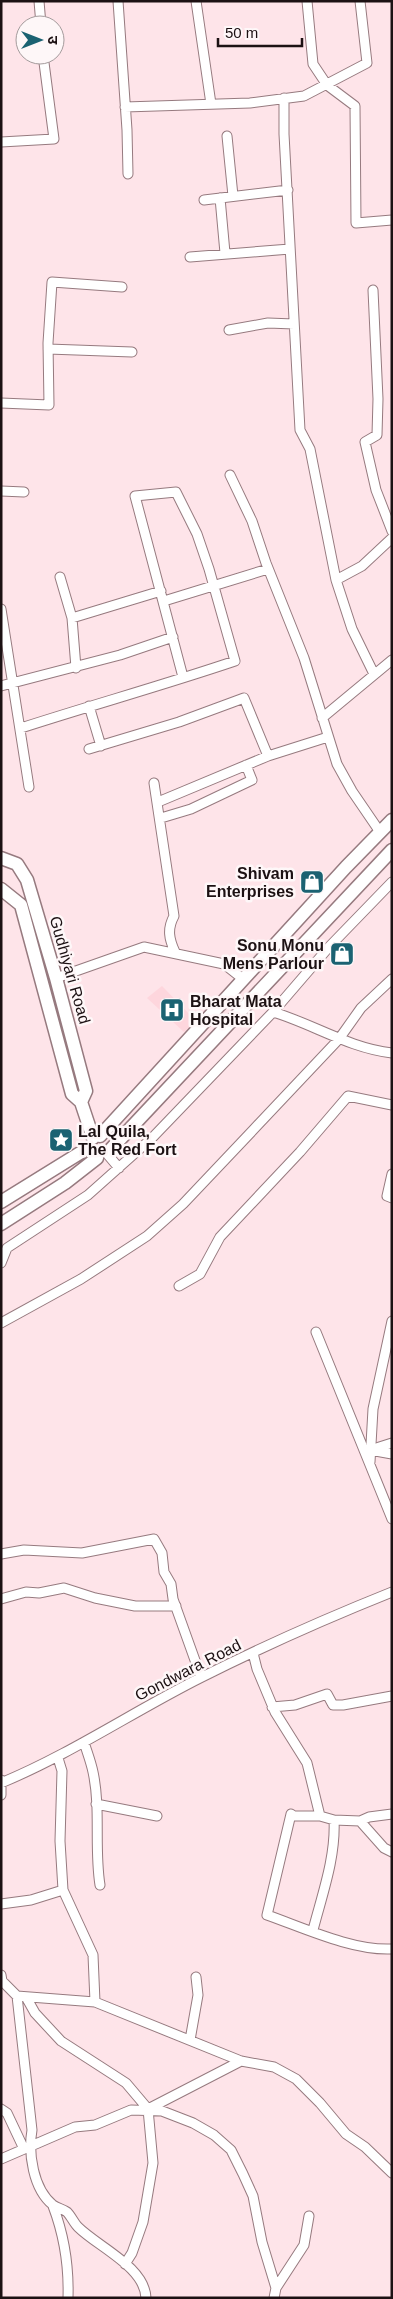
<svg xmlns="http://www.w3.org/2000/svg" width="393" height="2299" font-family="Arial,'Noto Sans Devanagari',sans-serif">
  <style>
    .built { fill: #fed6dd }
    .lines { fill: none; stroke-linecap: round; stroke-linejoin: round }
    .street-casing { stroke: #967a7f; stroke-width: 11 }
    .secondary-casing { stroke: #967a7f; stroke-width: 15 }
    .street { stroke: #fff; stroke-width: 9 }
    .secondary { stroke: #fff; stroke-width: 12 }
    .labels { text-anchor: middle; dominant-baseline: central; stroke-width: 5; stroke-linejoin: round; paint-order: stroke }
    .poi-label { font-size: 16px; font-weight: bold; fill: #1c1113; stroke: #fef7f8; text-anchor: end }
    .street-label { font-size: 16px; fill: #1c1113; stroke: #fef7f8 }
  </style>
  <rect width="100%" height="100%" fill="#fee4e9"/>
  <path class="built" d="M162 986 196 1021 184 1032 147 998Z"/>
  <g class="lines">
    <defs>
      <path id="street" d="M39 1 41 25
        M118 1 127 130 128 174
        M196 1 211 104
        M307 1 313 64 327 85 355 106 356 223 392 220
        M284 98V134L300 430 310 449 336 580 352 629 374 674
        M125 107 250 103 304 96 367 63 360 1
        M227 136 233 196
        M1 142 54 139 43 55
        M220 198 225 253
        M204 200 288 190
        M190 257 290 249
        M373 290 378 399 377 435 365 442 376 490 392 531
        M229 330 268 323 294 324
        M48 349 132 352
        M1 403 49 405 48 343 52 282 122 287
        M230 475 252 521 266 563 304 658 337 764 352 791 380 832
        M1 491 24 492
        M60 577 72 618 76 668
        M336 580 362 566 392 538
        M164 601 268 569
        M1 609 29 787
        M72 618 161 591
        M1 686 120 655 173 637
        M89 706 101 746
        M322 718 392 660
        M21 728C92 705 164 685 235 661L209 569 197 534 176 492 135 496 183 677
        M89 749 179 722 244 698 268 756
        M154 783 174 916C167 929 169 939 175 952
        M158 802 268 756 328 737
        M161 818 191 809 252 780 246 765
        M56 978 144 947 224 964 243 979
        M273 1012C313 1024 349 1048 392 1053
        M108 1155 119 1168
        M392 1174 387 1196 392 1198
        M1 1263 7 1248 88 1195 152 1138 273 1012 329 947 392 882
        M179 1286 200 1274 220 1237 300 1152 348 1096 392 1105
        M1 1323 81 1279 147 1236 183 1204 254 1129 339 1039 361 1008 392 979
        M316 1332 392 1519
        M392 1443 370 1450 392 1454
        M370 1462 373 1409 392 1321
        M1 1554 24 1550 82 1553 154 1539 162 1553 164 1572 171 1584 173 1599 201 1677
        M1 1599 26 1592 39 1593 64 1588 95 1598 135 1606H176
        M253 1653 257 1669 275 1712 307 1763 320 1816
        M272 1707 295 1705 327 1694 333 1705H343L392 1696
        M84 1742C87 1752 91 1762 93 1772 101 1809 94 1848 100 1885
        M1 1780V1795
        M1 1783C71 1754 134 1711 202 1677 264 1646 327 1618 392 1592
        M96 1804 157 1816
        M392 1814 369 1817 360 1821 334 1820 320 1816H294L291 1814 267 1915C304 1928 353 1951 392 1949
        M360 1821 384 1848 392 1852
        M63 1890 93 1955 95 2002
        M1 1904 31 1900 63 1890 60 1841 62 1771 58 1758
        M313 1930C322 1895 336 1857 334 1820
        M1 1975 2 1981 17 1996 95 2002 241 2061 274 2067 296 2079 320 2103 346 2134 365 2147 392 2173
        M17 1996 32 2130C28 2153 33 2189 53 2205 57 2208 63 2209 67 2212 71 2216 74 2223 78 2227 98 2247 145 2267 146 2298
        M26 1997 35 2013 61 2041 126 2083 148 2109 153 2163 143 2222 132 2253 125 2264
        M190 2040 198 1995 196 1977
        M1 2109 7 2113 24 2149
        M148 2109 241 2061
        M1 2159 75 2127 95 2125 131 2110 162 2111 193 2123 214 2135 231 2150 243 2174 253 2196 262 2242 276 2288
        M53 2206C64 2235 69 2266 68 2298
        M274 2298 276 2288 304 2245 309 2216"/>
      <path id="secondary" d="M1 858 17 864 27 880 56 978 86 1091 81 1102
        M1 889 21 905 72 1094 81 1102 93 1138
        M100 1136 346 867 392 820
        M111 1149 392 850
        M1 1202 88 1148
        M1 1224 65 1183 97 1158"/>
    </defs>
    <use href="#street" class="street-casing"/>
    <use href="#secondary" class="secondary-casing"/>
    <use href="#street" class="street"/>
    <use href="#secondary" class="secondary"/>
  </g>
  <defs>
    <symbol id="shop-square" viewBox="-11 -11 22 22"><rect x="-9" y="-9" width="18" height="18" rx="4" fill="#1b6272" stroke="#fef7f8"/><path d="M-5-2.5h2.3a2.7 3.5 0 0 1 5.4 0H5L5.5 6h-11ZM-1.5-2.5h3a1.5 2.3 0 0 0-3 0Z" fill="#fff"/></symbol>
    <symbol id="hospital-square" viewBox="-11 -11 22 22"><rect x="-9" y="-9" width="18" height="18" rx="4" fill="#1b6272" stroke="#fef7f8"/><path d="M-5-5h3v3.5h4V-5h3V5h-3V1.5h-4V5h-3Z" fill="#fff"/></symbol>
    <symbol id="sight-square" viewBox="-11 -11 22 22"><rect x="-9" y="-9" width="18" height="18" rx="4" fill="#1b6272" stroke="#fef7f8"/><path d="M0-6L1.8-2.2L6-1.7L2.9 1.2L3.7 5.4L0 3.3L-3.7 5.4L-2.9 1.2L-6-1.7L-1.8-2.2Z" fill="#fff"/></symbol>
  </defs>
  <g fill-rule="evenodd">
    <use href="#shop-square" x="298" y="868" width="28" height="28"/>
    <use href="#shop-square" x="328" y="940" width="28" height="28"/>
    <use href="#hospital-square" x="158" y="996" width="28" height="28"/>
    <use href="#sight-square" x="47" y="1126" width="28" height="28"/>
  </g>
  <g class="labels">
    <g class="poi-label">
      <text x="294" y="873">Shivam<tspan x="294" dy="18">Enterprises</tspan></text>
      <text x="324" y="945">Sonu Monu<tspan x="324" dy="18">Mens Parlour</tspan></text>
      <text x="190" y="1001" text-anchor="start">Bharat Mata<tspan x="190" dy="18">Hospital</tspan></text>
      <text x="78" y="1131" text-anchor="start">Lal Quila,<tspan x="78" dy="18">The Red Fort</tspan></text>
    </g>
    <g class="street-label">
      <text transform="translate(70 970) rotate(74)">Gudhiyari Road</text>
      <text transform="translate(188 1670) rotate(-27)">Gondwara Road</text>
    </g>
  </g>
  <rect width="393" height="2299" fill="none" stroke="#1c1113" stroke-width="5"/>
  <g transform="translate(40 40) rotate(90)"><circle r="24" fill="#fef7f8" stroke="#a49b9c"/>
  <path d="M0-4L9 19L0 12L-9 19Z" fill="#1b6272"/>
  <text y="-8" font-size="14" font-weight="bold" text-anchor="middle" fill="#1c1113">उ</text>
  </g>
  <path d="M218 38v8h84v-8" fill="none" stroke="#1c1113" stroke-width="2.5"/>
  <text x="225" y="38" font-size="15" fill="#1c1113" stroke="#fef7f8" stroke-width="4" paint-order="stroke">50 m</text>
</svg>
